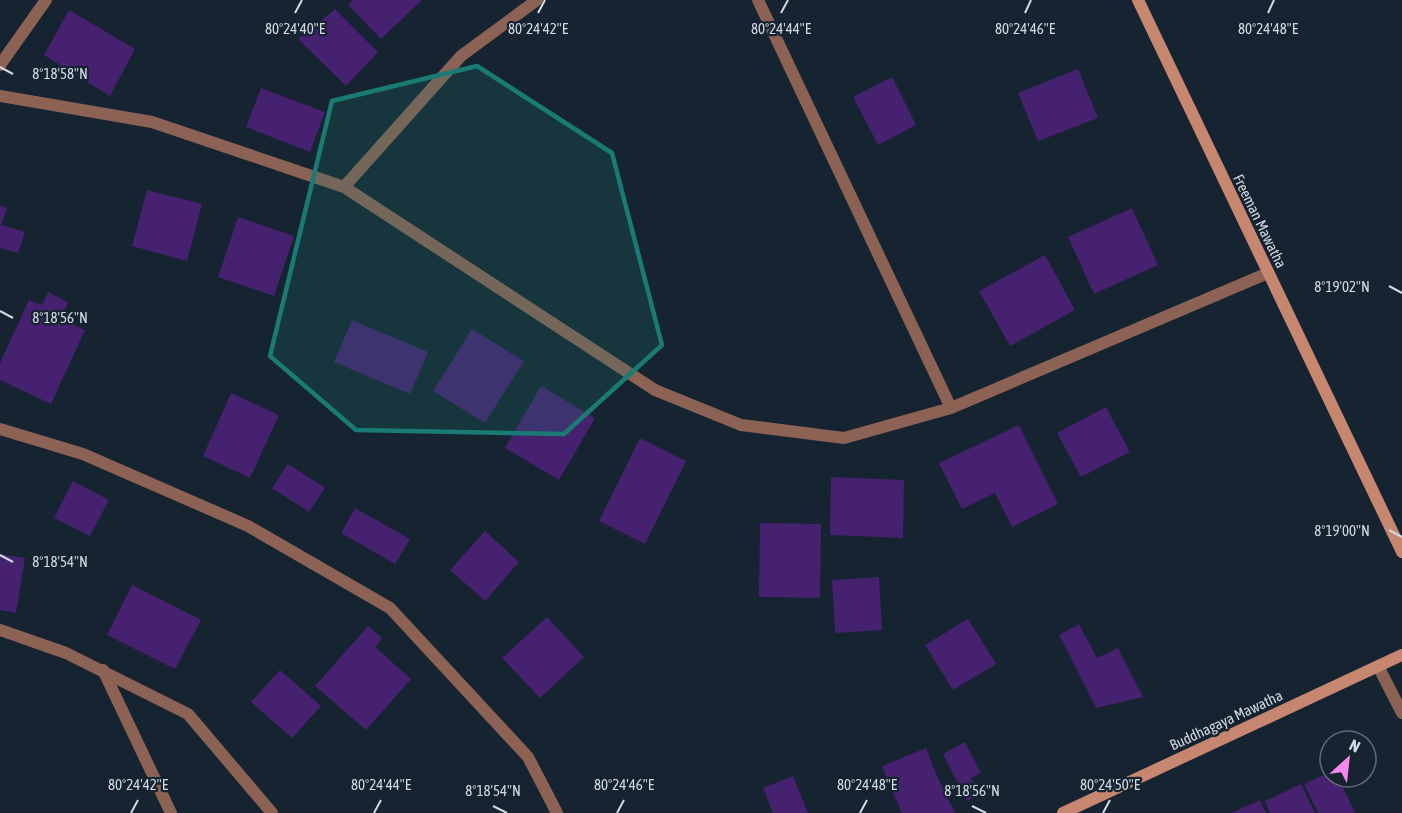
<svg xmlns="http://www.w3.org/2000/svg" width="1402" height="813" font-family="'Asap Condensed',sans-serif">
  <style>
    .building { fill: #45216f }
    .lines { fill: none; stroke-linecap: round; stroke-linejoin: round }
    .street { stroke: #8b6254; stroke-width: 12 }
    .secondary { stroke: #c7866f; stroke-width: 12 }
    .marked { fill: #197b74; fill-opacity: 0.2; stroke: #197b74; stroke-width: 4.5; stroke-linejoin: round }
    .ticks { fill: none; stroke: #d1d9e3; stroke-width: 2 }
    .labels { text-anchor: middle; dominant-baseline: central; stroke-width: 4.5; stroke-linejoin: round; paint-order: stroke }
    .street-label { font-size: 15px; fill: #d1d9e3; stroke: #162330 }
    .ticks-label { font-size: 15px; text-anchor: middle; fill: #d1d9e3; stroke: #162330; stroke-width: 4.5; stroke-linejoin: round; paint-order: stroke }
  </style>
  <rect width="100%" height="100%" fill="#162330"/>
  <path class="building" d="M353 0H422L381 39 348 5Z
    M335 9 378 52 346 86 298 39Z
    M69 10 135 49 110 96 44 55Z
    M1078 69 1098 118 1038 141 1018 93Z
    M892 77 916 125 878 145 853 97Z
    M261 88 325 112 310 152 246 127Z
    M147 190 202 204 187 261 132 246Z
    M0 206 7 208 1 225 25 232 18 253 0 248Z
    M1132 208 1158 265 1094 294 1068 237Z
    M238 217 294 236 274 296 218 277Z
    M1045 255 1075 310 1010 346 979 291Z
    M48 292 68 302 61 319 85 330 51 404 0 380V363L29 300 42 305Z
    M352 320 428 352 410 394 334 362Z
    M472 329 524 361 485 423 433 391Z
    M541 386 595 418 559 480 505 448Z
    M231 393 279 415 250 478 203 456Z
    M1106 407 1130 452 1081 477 1057 433Z
    M1019 425 1058 504 1012 527 995 493 962 509 939 463Z
    M640 438 686 461 645 544 599 521Z
    M288 464 325 488 309 512 272 488Z
    M831 477 904 480 903 538 830 535Z
    M73 481 109 500 90 536 54 518Z
    M355 508 410 539 395 564 341 533Z
    M760 523 821 524 820 598 759 597Z
    M485 531 519 562 485 601 450 570Z
    M0 554 25 558 16 613 0 610Z
    M879 577 882 630 835 633 832 580Z
    M132 585 201 620 175 669 107 635Z
    M547 617 584 657 540 698 502 658Z
    M968 619 996 664 953 690 925 645Z
    M1079 624 1097 658 1118 648 1143 697 1096 708 1059 635Z
    M368 626 382 638 375 647 411 679 366 730 315 686Z
    M280 670 321 706 292 738 251 702Z
    M965 742 981 773 971 778 980 795 967 801 943 754Z
    M926 748 937 776 955 813H902L893 793 882 766Z
    M1330 772V777H1338L1355 813H1318L1304 784Z
    M793 776 808 813H773L763 788Z
    M1301 784 1315 813H1270L1265 801Z
    M1260 800 1266 813H1231Z"/>
  <g class="lines">
    <path class="street" d="M758 0 951 408
      M0 65 46 0
      M0 96 152 122 344 187 655 390 741 425 844 438 951 408 1268 273
      M344 187 461 56 537 0
      M0 429 83 454 248 526 390 608 528 757 557 813
      M0 630 66 653 188 714 272 813
      M1378 666 1402 713
      M103 670 171 813"/>
    <path class="secondary" d="M1138 0 1402 552
      M1063 813 1402 655"/>
  </g>
  <path class="marked" d="M477 66 612 153 662 345 564 434 356 430 270 356 332 101Z"/>
  <path class="ticks" d="M295 13 302 0M538 13 545 0M781 13 788 0M1025 13 1031 0M1268 13 1274 0M0 67 13 74M1389 286 1402 293M0 311 13 318M1389 530 1402 537M0 555 13 562M493 806 507 813M972 806 986 813M131 813 138 800M374 813 381 800M617 813 624 800M860 813 867 800M1103 813 1110 800"/>
  <g class="labels">
    <g class="street-label">
      <text transform="translate(1260 221) rotate(64)">Freeman Mawatha</text>
      <text transform="translate(1226 720) rotate(-25)">Buddhagaya Mawatha</text>
    </g>
  </g>
  <g class="ticks-label">
    <text x="295" y="34">80°24'40"E</text>
    <text x="538" y="34">80°24'42"E</text>
    <text x="781" y="34">80°24'44"E</text>
    <text x="1025" y="34">80°24'46"E</text>
    <text x="1268" y="34">80°24'48"E</text>
    <text x="60" y="79">8°18'58"N</text>
    <text x="1342" y="292">8°19'02"N</text>
    <text x="60" y="323">8°18'56"N</text>
    <text x="1342" y="536">8°19'00"N</text>
    <text x="60" y="567">8°18'54"N</text>
    <text x="138" y="790">80°24'42"E</text>
    <text x="381" y="790">80°24'44"E</text>
    <text x="624" y="790">80°24'46"E</text>
    <text x="867" y="790">80°24'48"E</text>
    <text x="1110" y="790">80°24'50"E</text>
    <text x="493" y="796">8°18'54"N</text>
    <text x="972" y="796">8°18'56"N</text>
  </g>
  <g transform="translate(1348 759) rotate(27)"><circle r="28" fill="#162330" stroke="#616c78" stroke-width="1.5"/>
  <path d="M0-4.5L10 22L0 15L-10 22Z" fill="#f688ed"/>
  <text y="-9" font-size="16" font-weight="bold" text-anchor="middle" fill="#d1d9e3">N</text>
  </g>
</svg>
